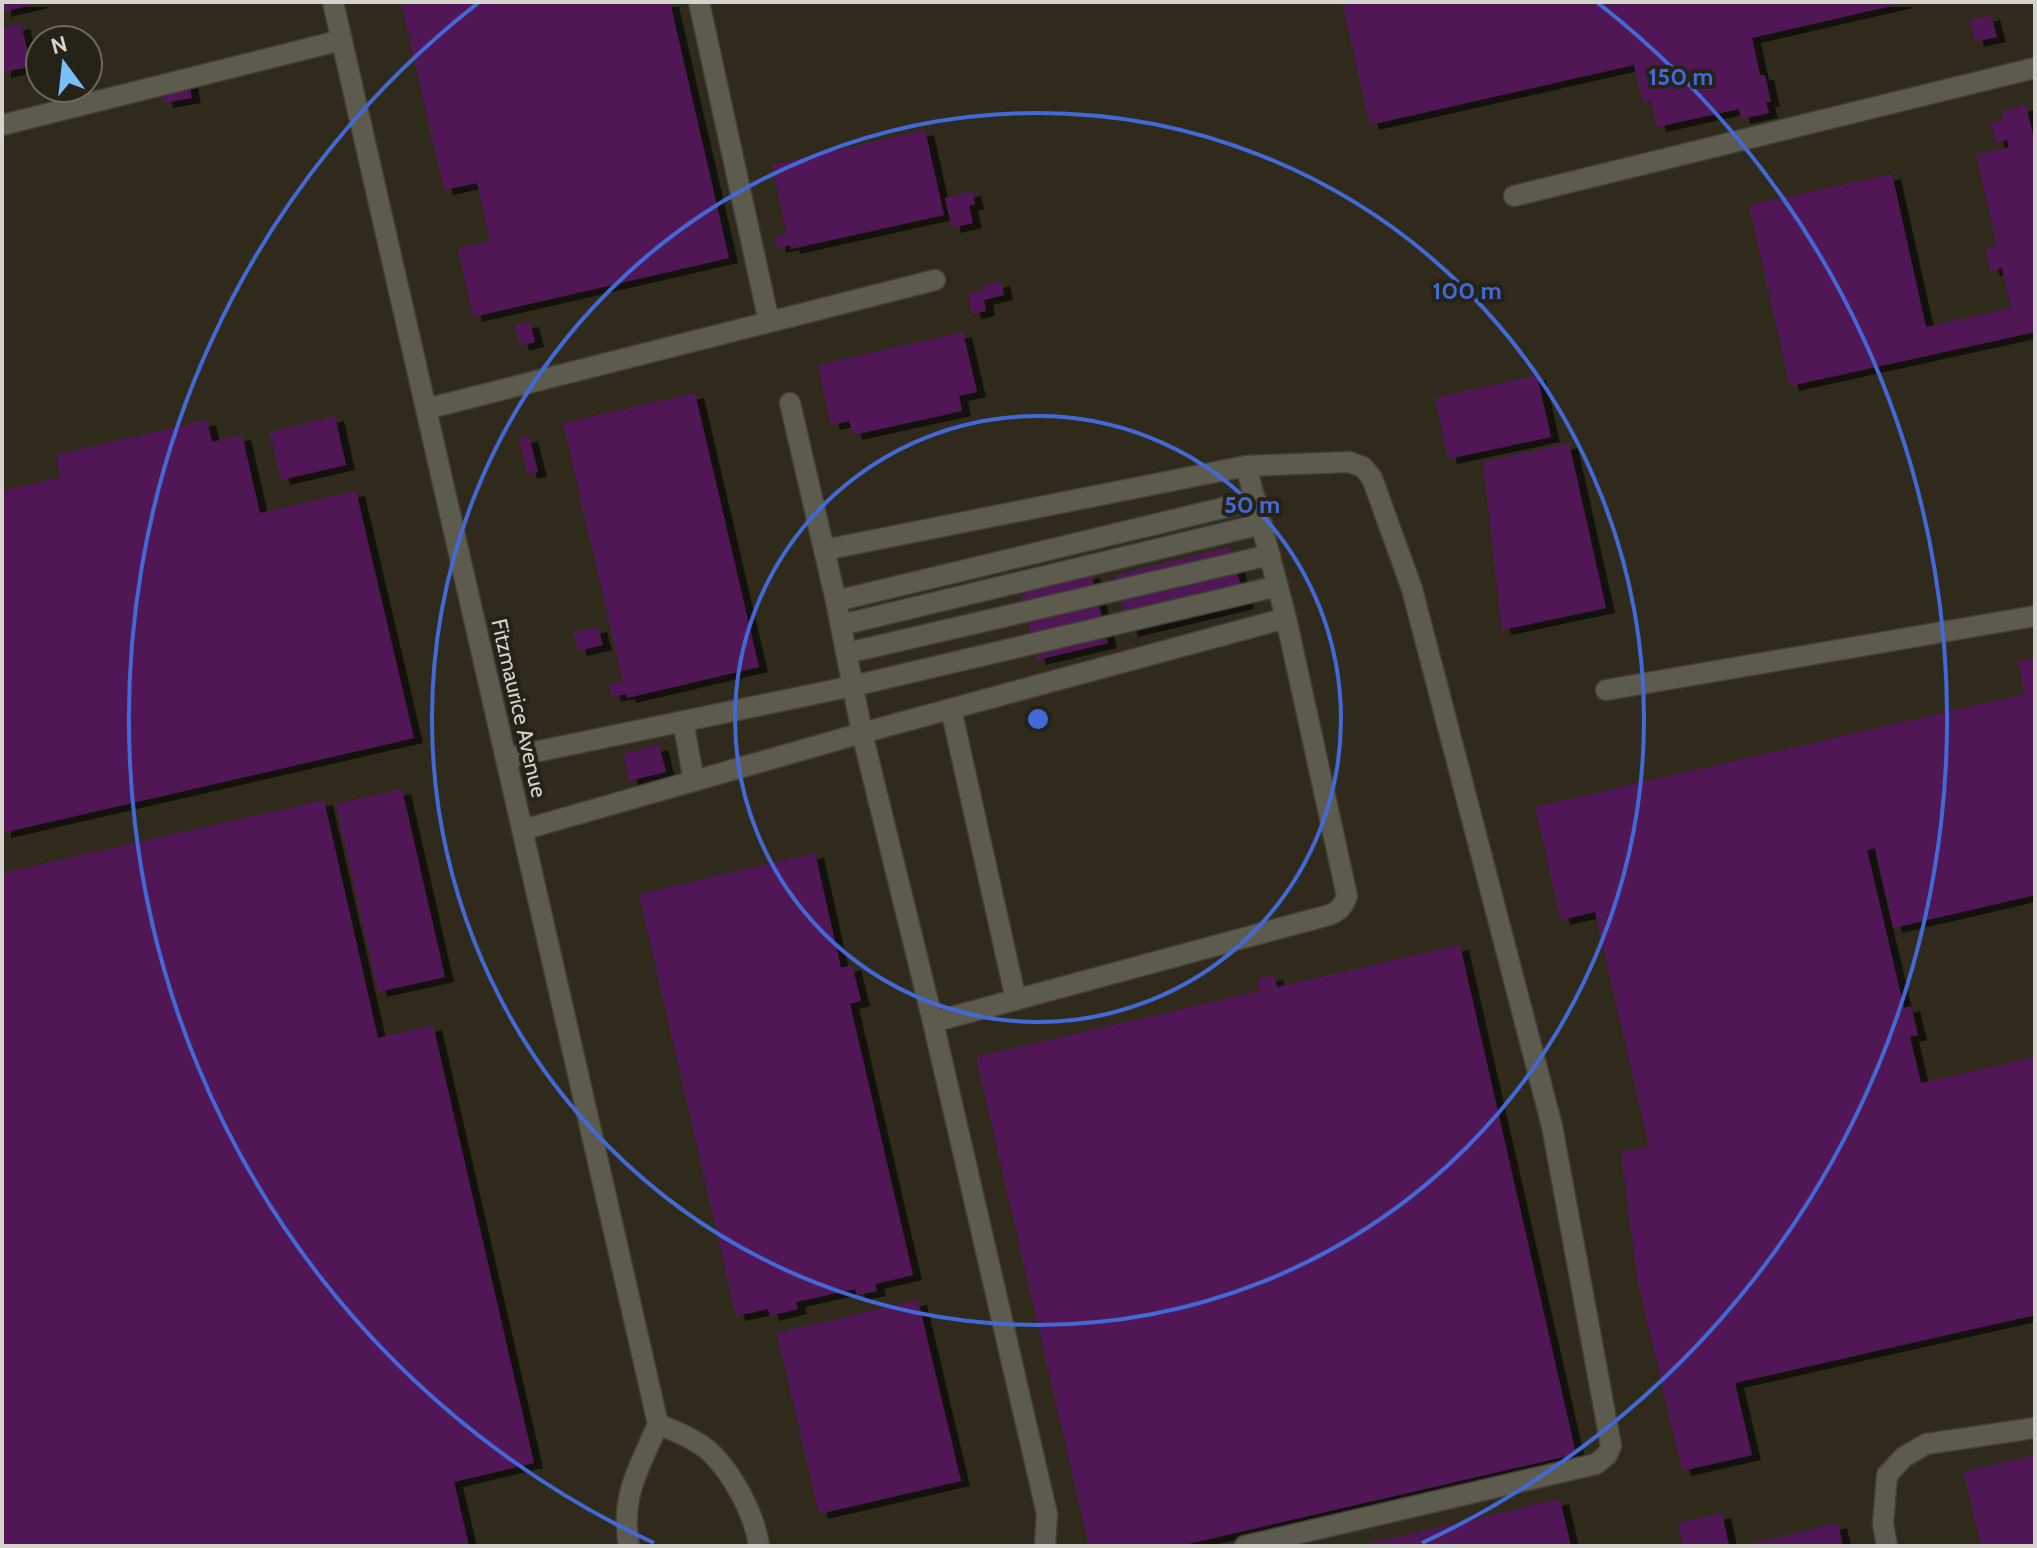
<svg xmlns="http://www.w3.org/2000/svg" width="2037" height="1548" font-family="Cabin,sans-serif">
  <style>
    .built { fill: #2f2a1b; fill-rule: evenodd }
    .building { fill: #511955; filter: url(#shadow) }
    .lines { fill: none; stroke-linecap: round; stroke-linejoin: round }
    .minor-casing { stroke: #413f38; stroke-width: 23 }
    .minor { stroke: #5d5a4e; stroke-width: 20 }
    .ring { fill: none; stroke: #4269d6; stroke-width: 4 }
    .labels { text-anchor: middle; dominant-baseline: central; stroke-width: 8; stroke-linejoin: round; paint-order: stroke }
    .street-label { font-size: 22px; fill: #d4d3cc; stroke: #252218 }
    .centre { fill: #4269d6; stroke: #252218; stroke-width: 4 }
    .ring-label { font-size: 24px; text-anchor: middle; font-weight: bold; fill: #4269d6; stroke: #252218; stroke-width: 8; stroke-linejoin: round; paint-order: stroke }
  </style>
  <defs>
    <filter id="shadow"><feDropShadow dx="9" dy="5" stdDeviation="0" flood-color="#0009"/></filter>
  </defs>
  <rect width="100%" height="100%" fill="#252218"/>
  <path class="built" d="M2 2H2035V1546H2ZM40 40H88V88H40Z"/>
  <path class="building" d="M2 2H38L39 3 2 12Z
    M401 2H670L729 258 473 317 458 248 490 241 477 183 444 190Z
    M1342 2H1904V3L1752 38 1760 75H1765L1771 102H1766L1769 113 1741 119 1739 109 1657 127 1651 100 1643 102 1634 65 1370 125Z
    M1991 15 1997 37 1975 42 1970 20Z
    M21 24 31 66 2 73V29Z
    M186 69 192 98 164 103 158 75Z
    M2026 105 2035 144V332L1790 386 1749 205 1892 174 1926 327 2011 308 2002 268 1991 271 1985 248 1997 246 1976 154 2009 148 2007 140 1996 143 1991 123 2003 120 2001 111Z
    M925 130 944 215 791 249 790 245 777 248 775 236 787 234 772 165Z
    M972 191 975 204 969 206 973 223 952 228 945 198Z
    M1001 281 1004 295 984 300 986 311 972 314 968 294 982 291 981 286Z
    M530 322 535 342 520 346 515 325Z
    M963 332 977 392 959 396 962 411 853 435 849 421 831 425 818 365Z
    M1537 375 1551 437 1448 459 1435 398Z
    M695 393 759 667 627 698 626 694 612 697 609 684 623 681 563 423Z
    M335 416 346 465 281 480 270 432Z
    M207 420 212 442 242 435 260 513 356 491 414 738 2 833V491L61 477 56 455Z
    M529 436 538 472 528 474 519 439Z
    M1569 443 1606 608 1502 630 1483 462Z
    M1231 547 1245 604 1129 632 1115 575Z
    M1091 573 1108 643 1037 660 1020 590Z
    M598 627 603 645 578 651 574 632Z
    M2035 658V895L1893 928 1875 848 1867 850 1904 1008 1911 1006 1918 1035 1910 1037 1921 1083 2035 1057V1315L1735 1383 1752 1455 1682 1471 1637 1277 1621 1152 1649 1146 1595 912 1561 920 1535 807 2025 694 2018 661Z
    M659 745 666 772 629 781 623 754Z
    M402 789 445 977 378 992 336 804Z
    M324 800 378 1038 433 1025 534 1463 454 1482 469 1546H2V873Z
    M815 853 841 968 852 965 861 1001 850 1004 913 1275 875 1284 877 1291 857 1295 855 1289 796 1302 798 1309 770 1316 768 1309 736 1316 639 894Z
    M1460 945 1576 1454 1179 1546H1089L976 1057 1260 991 1257 979 1274 975 1277 987Z
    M918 1300 961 1481 819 1514 777 1333Z
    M2035 1455V1546H1981L1964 1472Z
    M1560 1499 1571 1546H1362V1545Z
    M1722 1513 1729 1546H1683L1678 1523Z
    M1838 1523 1843 1546H1745V1545Z"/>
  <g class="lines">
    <defs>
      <path id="minor" d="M333 2 658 1424
        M699 2 769 322
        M2 125 342 40
        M1514 196 2035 68
        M790 403 836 601 862 733 933 1022 1047 1514 1045 1546
        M426 409 935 280
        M824 550 1246 466 1349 462 1363 467 1372 478 1412 589 1552 1126 1611 1446 1607 1455 1596 1464 1245 1546
        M836 601 1256 500
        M841 625 1262 524
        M847 653 1270 555
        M1606 690 2035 616
        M951 709 1016 1000
        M683 721 694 781
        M506 758 853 686 1278 586
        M522 830 862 733 1286 618
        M933 1022 1329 915C1339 911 1343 907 1347 896L1286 618 1246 466
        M658 1424C676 1432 694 1438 709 1451 732 1472 755 1515 759 1546
        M629 1546C620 1495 639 1469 658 1424
        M1887 1546 1883 1524 1887 1475 1904 1457 1926 1444 2035 1428"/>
    </defs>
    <use href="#minor" class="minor-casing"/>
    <use href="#minor" class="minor"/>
  </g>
  <g class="ring">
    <circle cx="1038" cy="719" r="303"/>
    <circle cx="1038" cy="719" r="606"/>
    <path d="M654 1543A909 909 0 0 1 478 3M1598 3A909 909 0 0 1 1422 1543"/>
  </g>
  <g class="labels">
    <g class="street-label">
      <text transform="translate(519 708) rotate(77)">Fitzmaurice Avenue</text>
    </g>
  </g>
  <circle cx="1038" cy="719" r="12" class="centre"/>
  <g class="ring-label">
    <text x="1681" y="85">150 m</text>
    <text x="1467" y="299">100 m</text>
    <text x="1252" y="513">50 m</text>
  </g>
  <rect width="2037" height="1548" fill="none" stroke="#d4d3cc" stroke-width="8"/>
  <g transform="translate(64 64) rotate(345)"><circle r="38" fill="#252218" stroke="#6b6960" stroke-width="2"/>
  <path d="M0-6L14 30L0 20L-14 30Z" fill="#79bff8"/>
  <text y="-12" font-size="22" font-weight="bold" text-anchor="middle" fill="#d4d3cc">N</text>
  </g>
</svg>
